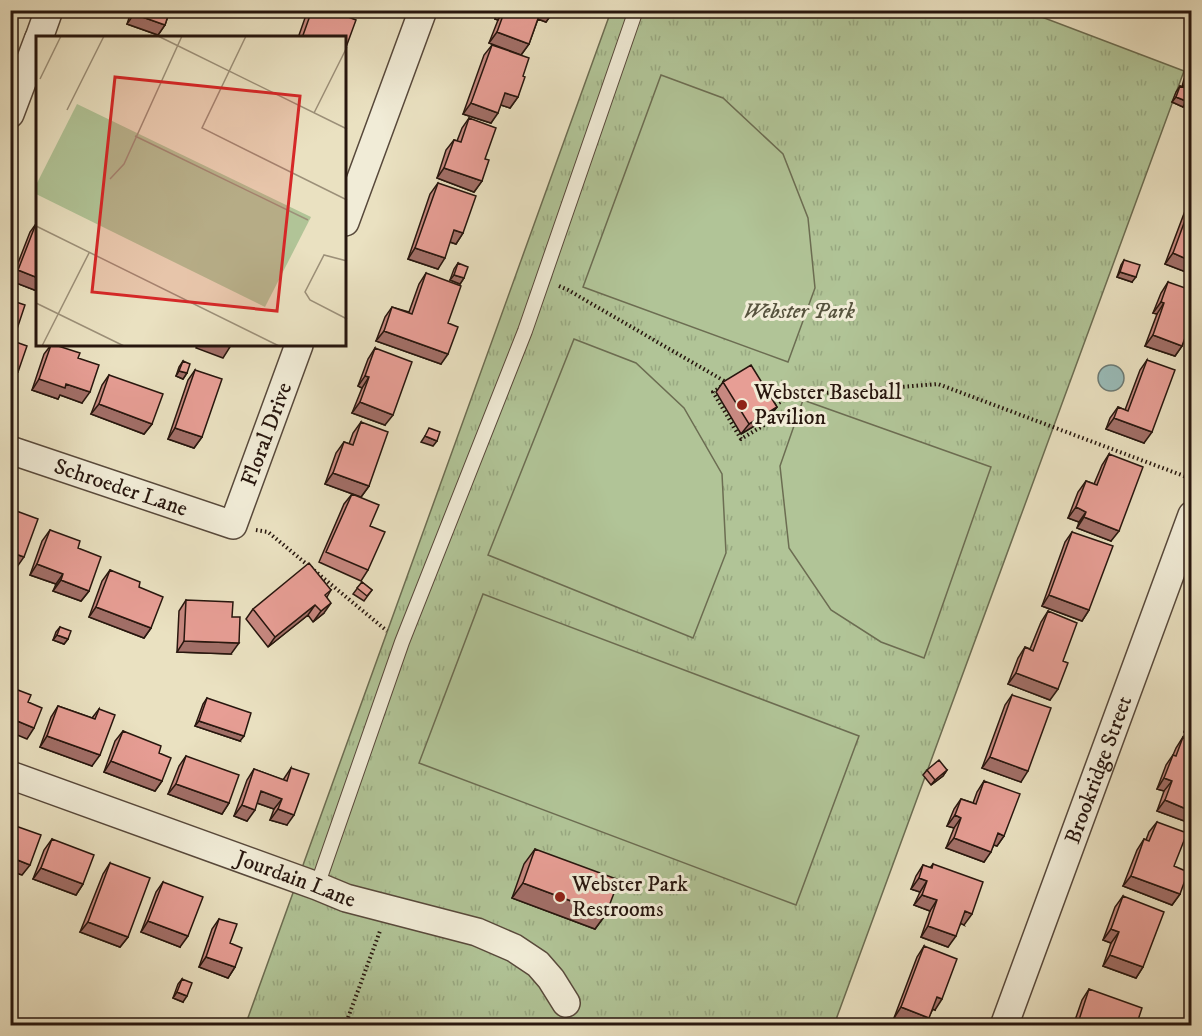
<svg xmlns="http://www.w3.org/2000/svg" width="1202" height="1036" font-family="'IM FELL DW Pica',serif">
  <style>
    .grass { fill: url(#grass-tufts); stroke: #6c6d52; stroke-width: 1.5 }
    .garden { fill: #b1c497; stroke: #6c6d52; stroke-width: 1.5 }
    .water { fill: #99bcb9; stroke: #6b7a75; stroke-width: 1.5 }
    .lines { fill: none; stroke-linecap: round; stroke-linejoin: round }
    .lane-casing { stroke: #58493b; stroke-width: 16 }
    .street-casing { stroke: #58493b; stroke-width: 30 }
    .path { stroke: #27160e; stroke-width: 4; stroke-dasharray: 1.5 3; stroke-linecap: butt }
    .lane { stroke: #f1ecd7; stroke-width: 14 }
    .street { stroke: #f1ecd7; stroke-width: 27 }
    .wall { fill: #c78880; stroke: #27160e; stroke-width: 1.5 }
    .shaded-wall { fill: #a26f68; stroke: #27160e; stroke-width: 1.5 }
    .building { fill: #e79e95; stroke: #27160e; stroke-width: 1.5 }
    .poi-dot { fill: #8f2418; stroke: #f1ecd7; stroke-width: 2 }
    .labels { text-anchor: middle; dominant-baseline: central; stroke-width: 6; stroke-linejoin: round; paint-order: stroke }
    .park-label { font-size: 22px; font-style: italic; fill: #57533e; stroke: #f1ecd7 }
    .poi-label { font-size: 22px; fill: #27160e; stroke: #f1ecd7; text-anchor: start }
    .street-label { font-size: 22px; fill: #27160e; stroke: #f1ecd7 }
    .inset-road { fill: none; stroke: #9c9079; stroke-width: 1.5 }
    .view { fill: #d62828; fill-opacity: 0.15; stroke: #d62828; stroke-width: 3 }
    .inset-edge { fill: none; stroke: #27160e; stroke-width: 3 }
  </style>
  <defs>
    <pattern id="grass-tufts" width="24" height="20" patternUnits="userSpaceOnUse" patternTransform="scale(1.5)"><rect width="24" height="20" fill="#b1c497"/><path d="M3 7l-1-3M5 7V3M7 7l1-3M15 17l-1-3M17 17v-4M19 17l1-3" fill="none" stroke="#98a881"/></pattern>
  </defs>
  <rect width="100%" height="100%" fill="#eae1c1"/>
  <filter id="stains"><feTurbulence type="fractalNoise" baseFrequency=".00333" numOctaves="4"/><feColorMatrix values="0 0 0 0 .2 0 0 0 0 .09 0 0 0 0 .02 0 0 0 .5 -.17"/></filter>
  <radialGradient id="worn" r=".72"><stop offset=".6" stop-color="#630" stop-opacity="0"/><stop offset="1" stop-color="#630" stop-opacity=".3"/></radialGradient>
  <path class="grass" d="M611 11H1026L1184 71 834 1025 245 1026Z"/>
  <path class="garden" d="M661 75 723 98 783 154 808 218 815 288 788 362 583 287Z
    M574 339 636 363 684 408 722 474 726 553 693 638 488 555Z
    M803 400 991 467 924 658 881 642 831 610 789 548 780 466Z
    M483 594 859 736 796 905 419 763Z"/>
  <path class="water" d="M1098 378a13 13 0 1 1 26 0a13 13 0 1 1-26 0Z"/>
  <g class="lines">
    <defs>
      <path id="lane" d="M317 886 402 642 525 331 636 10"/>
      <g id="street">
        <path d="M39 38 49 10"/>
        <path d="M10 114 38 40"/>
        <path d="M345 222 423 10"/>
        <path id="s1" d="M10 450 233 525 299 345"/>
        <path id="s2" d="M10 775 317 886 346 898 477 932 514 948 538 964 551 979 566 1003"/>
        <path id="s3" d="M1004 1026 1192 515"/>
      </g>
    </defs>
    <use href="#lane" class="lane-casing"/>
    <use href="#street" class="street-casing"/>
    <path class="path" d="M559 286 568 290 726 382
      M745 371 774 419 741 439 713 392Z
      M771 407 788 398 800 395 938 384 1192 479
      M256 530 268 532 387 631
      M345 1026 380 931"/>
    <use href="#lane" class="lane"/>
    <use href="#street" class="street"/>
  </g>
  <path class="wall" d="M127 10H170L165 25 158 35 127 24 131 12Z
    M310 10H330L345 38H298L306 15Z
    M498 10H554L546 22 538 19 529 44 521 55 489 43 498 20 495 19Z
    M492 45 523 76 518 97 510 108 501 105 491 123 463 114 484 55Z
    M1188 74 1189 90 1186 101 1183 107 1172 102 1176 92 1180 86 1182 87 1184 79Z
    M469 118 485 159 482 181 474 192 437 178 446 150 454 140 457 141 462 128Z
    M438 183 463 233 456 244 450 242 438 269 408 259 430 194Z
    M1191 195V274L1165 264Z
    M38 221V289L37 291 11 281 30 232Z
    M1124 260 1132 282 1117 277 1121 265Z
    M458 263 464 278 460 284 450 280 454 269Z
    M426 273 448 323 441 364 376 341 385 317 392 307 409 312 419 284Z
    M1168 282 1188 340 1185 339 1182 346 1175 356 1145 346 1157 314 1153 313 1161 293Z
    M51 345 78 358 82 403 60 395 58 399 32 390 44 354Z
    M375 348 385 425 352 413 362 388 358 386 368 359Z
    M1147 360 1144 443 1106 429 1110 418 1118 407 1125 410 1140 370Z
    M183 361 187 373 183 379 176 376 179 367Z
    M195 370 202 437 194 448 168 439 188 380Z
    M109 375 152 424 144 434 91 414 102 385Z
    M723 382 777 407 769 417 741 434 716 392Z
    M361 422 369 486 361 497 325 484 336 453 344 442 349 444 353 433Z
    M1109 454 1111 541 1077 528 1079 522 1068 518 1078 492 1086 481 1094 484 1102 465Z
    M352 494 370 526 368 570 361 581 319 562 344 504Z
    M50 530 78 548 89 591 81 601 53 591 56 584 30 575 42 541Z
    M1072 532 1089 610 1082 621 1042 606 1065 542Z
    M110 570 139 587 151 628 144 638 89 617 102 581Z
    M362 582 372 590 364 601 353 594Z
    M331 590 327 597 324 613 313 622 308 615 268 647 246 619 253 609Z
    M186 600 231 654 177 652 179 611Z
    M1048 611 1063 661 1050 700 1008 684 1018 658 1025 647 1030 649 1041 622Z
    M60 627 68 639 64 644 53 640 56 632Z
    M1012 695 1021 782 982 768 1005 705Z
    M207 698 240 741 195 726 203 704Z
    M58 706 92 718 99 709 92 766 40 747 51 717Z
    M1191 713V735L1184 732Z
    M123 731 159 753 162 781 155 791 104 772 115 741Z
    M1183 737 1187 822 1157 811 1164 791 1157 789 1166 765 1173 755 1176 748Z
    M186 756 229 803 222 814 168 794 179 766Z
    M291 768 287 825 270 820 274 809 257 803 247 821 234 816 247 780 254 769 283 780Z
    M927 770H947L943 776 931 785 923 775Z
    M984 781 1004 836 997 846 994 845 984 862 946 848 954 828 947 826 954 809 961 799 973 803 977 792Z
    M1157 822 1174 866 1180 894 1172 905 1123 886 1137 850 1144 839 1146 840 1149 832Z
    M52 839 83 884 76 895 33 879 44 850Z
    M535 849 606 914 595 929 512 898 524 864Z
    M110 863 128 937 120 947 80 932 103 874Z
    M933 864 964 925 961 923 948 947 921 937 930 911 914 905 920 892 911 889 916 876 923 865 930 868Z
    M163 882 180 947 141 932 156 892Z
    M1123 896 1143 967 1136 978 1103 966 1111 943 1103 940 1115 907Z
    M219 919 230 943 235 967 228 978 199 967 212 929Z
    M924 946 935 1010 933 1009 924 1026H914L894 1018 917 957Z
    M182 979 183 1002 173 998 178 984Z
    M1089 989 1136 1026H1073L1082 1000Z"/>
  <path class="shaded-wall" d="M191 10H209L213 12 209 17Z
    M338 10H352L349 15Z
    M500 10H504L498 20 495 19Z
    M540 10H551L554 11 546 22 535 18Z
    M134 14 165 25 158 35 127 24Z
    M497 32 529 44 521 55 489 43Z
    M1185 84 1191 87 1188 92 1181 89Z
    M505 93 518 97 510 108 498 104Z
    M1176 97 1186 101 1183 107 1172 102Z
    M471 103 498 113 491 123 463 114Z
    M444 168 482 181 474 192 437 178Z
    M454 230 463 233 456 244 447 241Z
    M415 248 445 258 438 269 408 259Z
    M1173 253 1191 261V274L1165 264Z
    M18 270 38 278V289L37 291 11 281Z
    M1120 272 1136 277 1132 282 1117 277Z
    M454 275 464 278 460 284 450 280Z
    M1161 302 1164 303 1157 314 1153 313Z
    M1189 327 1191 328V334L1188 340 1181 337Z
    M384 331 448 354 441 364 376 341Z
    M1153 335 1182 346 1175 356 1145 346Z
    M198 345H224L230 347 223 358 196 348Z
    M10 369 18 372 11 383H10Z
    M179 371 187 373 183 379 176 376Z
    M365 376 369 377 362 388 358 386Z
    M39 379 66 384 90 392 82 403 60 395 58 399 32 390Z
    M360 402 393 415 385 425 352 413Z
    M99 404 152 424 144 434 91 414Z
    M777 407 769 417 741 434 749 424Z
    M1114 418 1152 432 1144 443 1106 429Z
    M175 428 202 437 194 448 168 439Z
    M425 436 437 441 433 446 421 442Z
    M333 473 369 486 361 497 325 484Z
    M1076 507 1086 512 1079 522 1068 518Z
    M1084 517 1119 531 1111 541 1077 528Z
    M10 552 24 557 17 567 10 565Z
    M37 564 63 574 56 584 30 575Z
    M61 580 89 591 81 601 53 591Z
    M1049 595 1089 610 1082 621 1042 606Z
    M331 603 324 613 313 622 321 611Z
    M315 605 308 615 268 647 275 637Z
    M96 607 151 628 144 638 89 617Z
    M57 635 68 639 64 644 53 640Z
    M184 641 239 643 231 654 177 652Z
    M1016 673 1058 689 1050 700 1008 684Z
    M10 718 34 728 27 739 10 732Z
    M199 721 244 736 240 741 195 726Z
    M1191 722V735L1184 732Z
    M47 736 100 755 92 766 40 747Z
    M990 757 1028 771 1021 782 982 768Z
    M111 761 162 781 155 791 104 772Z
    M947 770 943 776 931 785 935 780Z
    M1164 778 1172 781 1164 791 1157 789Z
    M176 784 229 803 222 814 168 794Z
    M261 791 282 799 274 809 254 802Z
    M1165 800 1191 811V815L1187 822 1157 811Z
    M242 805 255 810 247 821 234 816Z
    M278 809 294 815 287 825 270 820Z
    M955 815 961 818 954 828 947 826Z
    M998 833 1004 836 997 846 990 844Z
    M954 838 991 852 984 862 946 848Z
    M10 857 30 865 22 875 10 871Z
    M41 868 83 884 76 895 33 879Z
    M1131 876 1180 894 1172 905 1123 886Z
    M919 878 927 881 920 892 911 889Z
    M523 883 606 914 595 929 512 898Z
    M922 895 937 900 930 911 914 905Z
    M965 911 972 914 964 925 957 922Z
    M148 921 188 936 180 947 141 932Z
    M88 922 128 937 120 947 80 932Z
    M928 926 956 936 948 947 921 937Z
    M1111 929 1119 932 1111 943 1103 940Z
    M1110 955 1143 967 1136 978 1103 966Z
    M206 957 235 967 228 978 199 967Z
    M177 992 187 996 183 1002 173 998Z
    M937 997 942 999 935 1010 929 1008Z
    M901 1007 929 1018 924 1026H914L894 1018Z"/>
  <path class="building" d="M135 10H170L165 25 134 14Z
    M312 10H330L356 20 345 50V38H302Z
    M505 10H541L529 44 497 32Z
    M492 45 529 58 523 76 525 77 518 97 505 93 498 113 471 103Z
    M1188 74 1191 75V87L1185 84Z
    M1180 86 1191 90 1186 101 1176 97Z
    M469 118 496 128 485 159 489 160 482 181 444 168 454 140 461 142Z
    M438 183 476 196 463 233 454 230 445 258 415 248Z
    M1191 204V261L1173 253Z
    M37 221H38V278L18 270Z
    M1124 260 1140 265 1136 277 1120 272Z
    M458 263 468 267 464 278 454 275Z
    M426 273 461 286 448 323 458 327 448 354 384 331 392 307 412 314Z
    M1168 282 1191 290V328L1189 327 1182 346 1153 335 1164 303 1161 302Z
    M10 300 25 305 13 341 27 346 18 372 10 369Z
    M51 345H55L80 353 78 358 99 365 90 392 66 384 65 388 39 379Z
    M375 348 412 362 393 415 360 402 369 377 365 376Z
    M1147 360 1175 370 1152 432 1114 418 1118 407 1128 411Z
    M183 361 190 364 187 373 179 371Z
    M751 365 777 407 749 424 723 382Z
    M195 370 222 379 202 437 175 428Z
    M109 375 163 394 152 424 99 404Z
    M361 422 388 432 369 486 333 473 344 442 353 445Z
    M429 428 440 432 437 441 425 436Z
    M1109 454 1143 467 1119 531 1084 517 1086 512 1076 507 1086 481 1097 485Z
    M352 494 379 505 370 526 385 532 368 570 326 552Z
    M11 509 38 519 24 557 10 552Z
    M50 530 80 541 78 548 101 557 89 591 61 580 63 574 37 564Z
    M1072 532 1113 546 1089 610 1049 595Z
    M309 563 331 590 325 595 331 603 321 611 315 605 275 637 253 609Z
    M110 570 140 582 139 587 163 597 151 628 96 607Z
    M362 582 372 590 367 596 357 588Z
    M186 600 233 602 232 617H240L239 643 184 641Z
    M1048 611 1077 623 1063 661 1068 663 1058 689 1016 673 1025 647 1033 651Z
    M60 627 71 631 68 639 57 635Z
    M10 687 31 695 28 702 42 708 34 728 10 718Z
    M1012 695 1051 708 1028 771 990 757Z
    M207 698 251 713 244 736 199 721Z
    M58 706 95 719 99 709 115 715 100 755 47 736Z
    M123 731 161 746 159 753 171 758 162 781 111 761Z
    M1183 737 1191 740V811L1165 800 1172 781 1164 778 1173 755 1176 756Z
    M186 756 239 775 229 803 176 784Z
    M939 760 947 770 935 780 927 770Z
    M291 768 309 774 294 815 278 809 282 799 261 791 255 810 242 805 254 769 287 781Z
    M984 781 1020 794 1004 836 998 833 991 852 954 838 961 818 955 815 961 799 976 804Z
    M1157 822 1187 833 1174 866 1188 872 1180 894 1131 876 1144 839 1149 841Z
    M10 824 41 835 30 865 10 857Z
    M52 839 94 855 83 884 41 868Z
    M535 849 619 880 606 914 523 883Z
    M110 863 150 878 128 937 88 922Z
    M933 864 983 882 972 914 965 911 956 936 928 926 937 900 922 895 927 881 919 878 923 865 932 868Z
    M163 882 203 897 188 936 148 921Z
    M1123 896 1164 912 1143 967 1110 955 1119 932 1111 929Z
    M219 919 237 924 230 943 242 948 235 967 206 957Z
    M924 946 957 959 942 999 937 997 929 1018 901 1007Z
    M182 979 192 983 187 996 177 992Z
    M1089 989 1142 1008 1136 1026H1077Z"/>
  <g class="poi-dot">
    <circle cx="742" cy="405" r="6"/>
    <circle cx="560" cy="897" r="6"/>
  </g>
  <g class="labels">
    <g class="park-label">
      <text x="799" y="311">Webster Park</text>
    </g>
    <g class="poi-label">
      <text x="754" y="392">Webster Baseball<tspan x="754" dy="25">Pavilion</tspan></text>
      <text x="572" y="884">Webster Park<tspan x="572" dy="25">Restrooms</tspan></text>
    </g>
    <g class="street-label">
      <text stroke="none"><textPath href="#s1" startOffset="332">Floral Drive</textPath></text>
      <text stroke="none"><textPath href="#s1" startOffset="117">Schroeder Lane</textPath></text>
      <text stroke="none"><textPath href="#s3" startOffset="273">Brookridge Street</textPath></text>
      <text stroke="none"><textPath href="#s2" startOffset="304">Jourdain Lane</textPath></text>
    </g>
  </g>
  <g transform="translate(36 36)">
    <rect width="310" height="310" fill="#eae1c1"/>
    <path d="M41 68 275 181 229 271 0 158V149Z" fill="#b1c497"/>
    <path d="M120 121 149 135 116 200 87 186ZM155 137 193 157 187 167 166 180H151L137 172ZM202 159 238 177 222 197 197 201 184 194ZM151 191H166L177 196 162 229 129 213 139 197Z" fill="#b1c497"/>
    <path class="inset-road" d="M122 0 311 93M210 0 166 92 311 164M4 43 25 0M31 74 68 0M278 77 311 11M99 100 272 184M74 143 88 128 146 0M0 190 243 310M311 225 288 219 269 256 274 264 311 283M0 267 88 310M6 310 53 217"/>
    <path class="view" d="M79 41 264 60 241 275 56 256Z"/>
    <rect width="310" height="310" class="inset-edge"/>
  </g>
  <rect width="1202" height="1036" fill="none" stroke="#eae1c1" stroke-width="36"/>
  <rect x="12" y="12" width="1178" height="1012" fill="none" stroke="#27160e" stroke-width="3"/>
  <rect x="18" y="18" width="1166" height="1000" fill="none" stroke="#27160e" stroke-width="1.5"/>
  <rect width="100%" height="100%" filter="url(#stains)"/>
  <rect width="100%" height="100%" fill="url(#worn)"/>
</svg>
